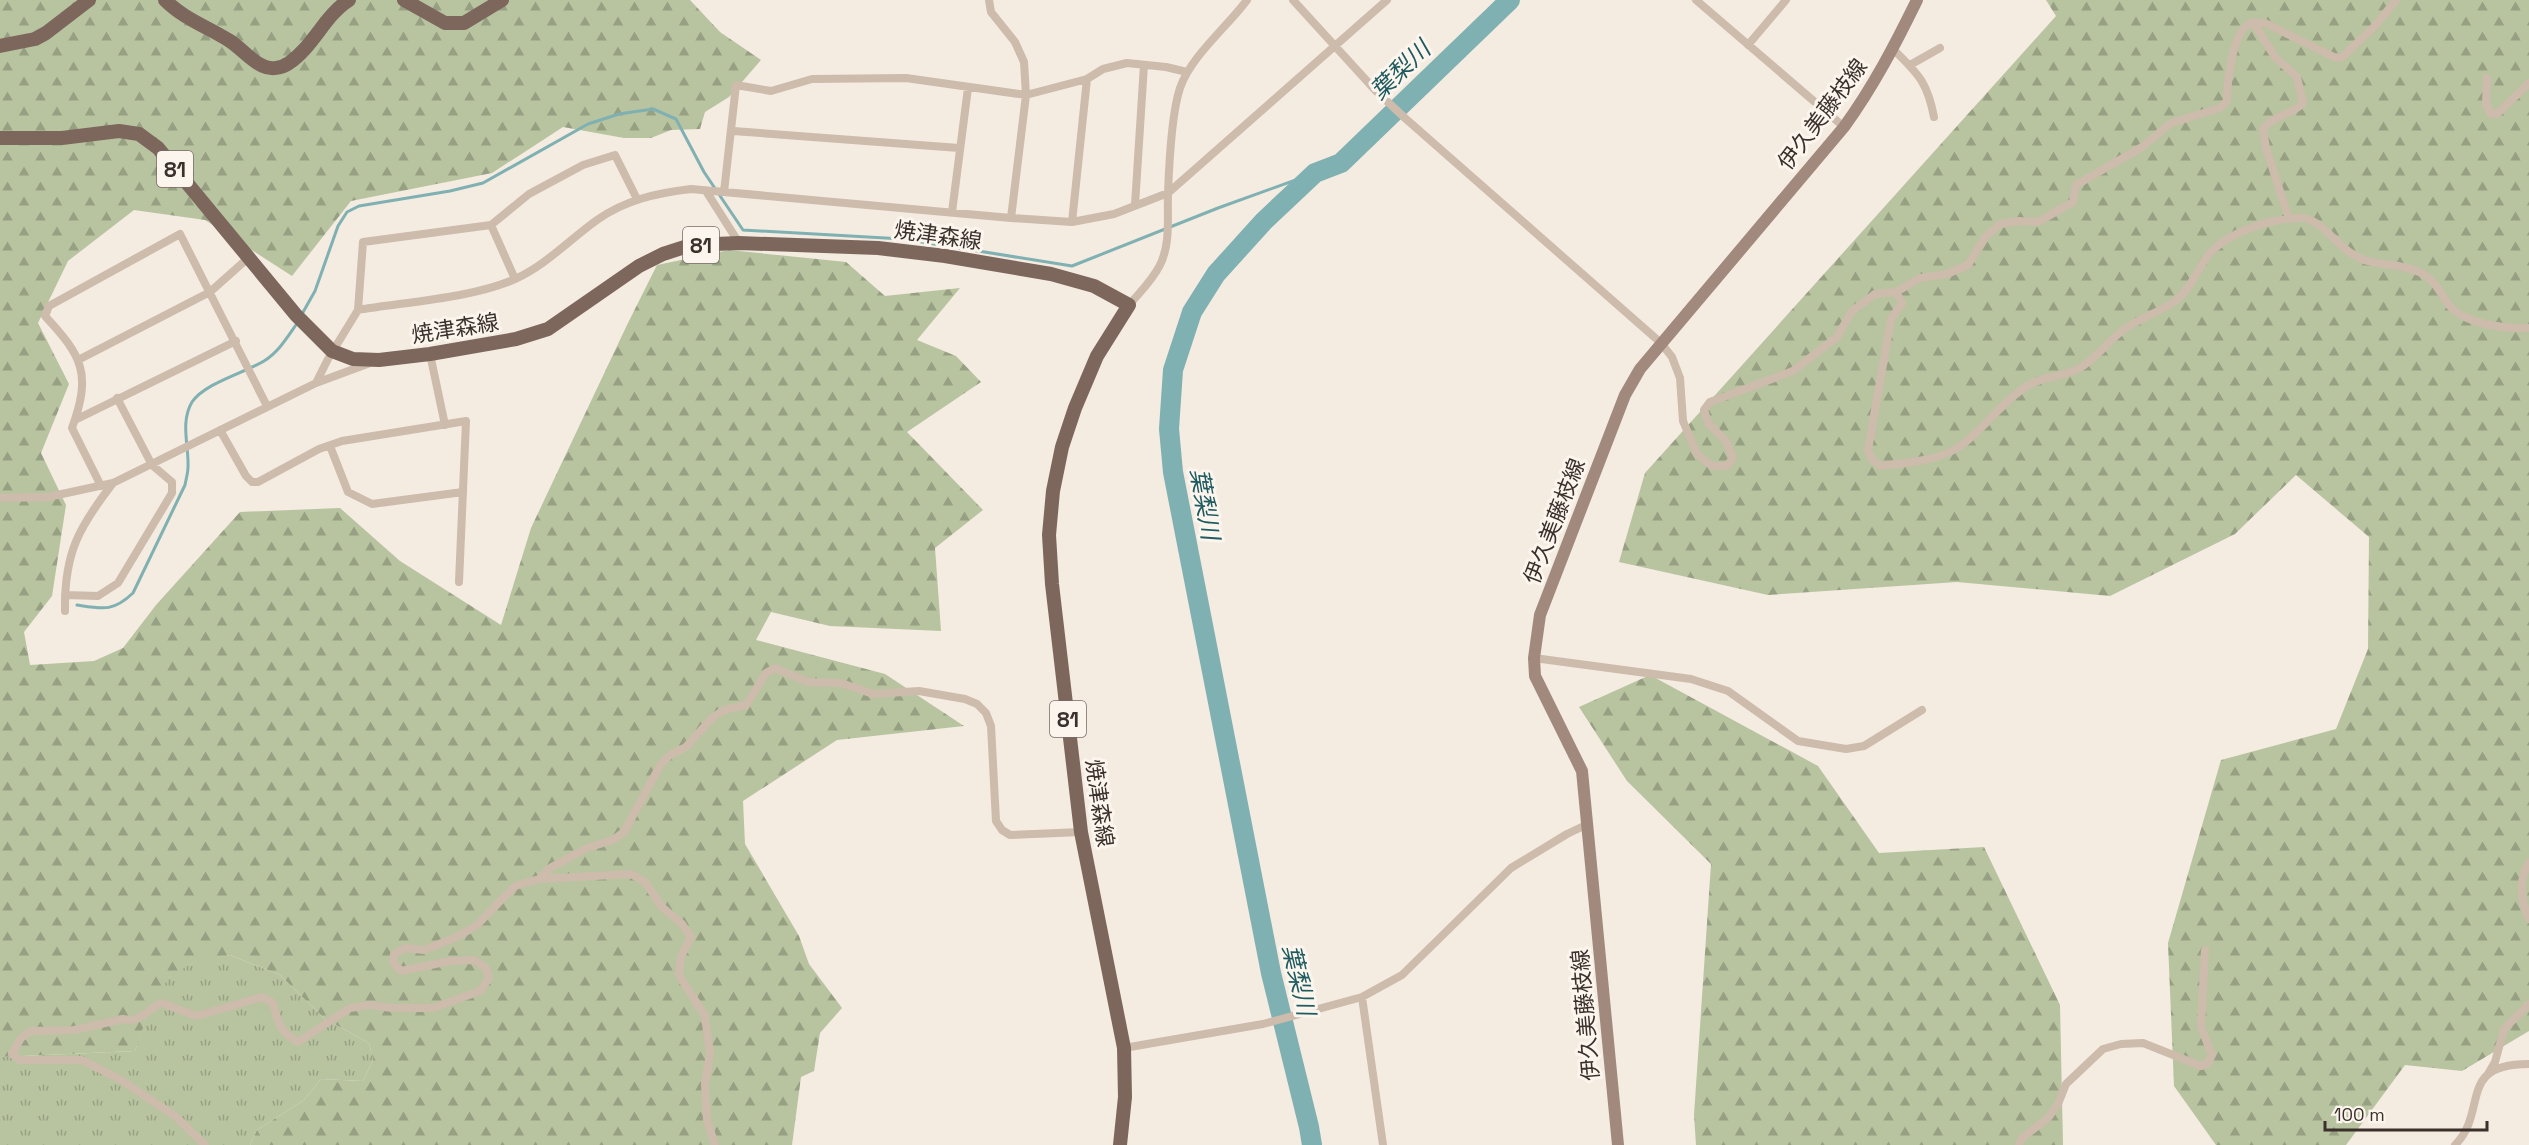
<svg xmlns="http://www.w3.org/2000/svg" width="2529" height="1145" font-family="'Space Grotesk','Noto Sans JP',sans-serif">
  <style>
    .grass { fill: url(#grass-tufts) }
    .forest { fill: url(#forest-firs) }
    .lines { fill: none; stroke-linecap: round; stroke-linejoin: round }
    .stream { stroke: #7fb0b2; stroke-width: 3 }
    .river { stroke: #7fb0b2; stroke-width: 20 }
    .street { stroke: #cdbbac; stroke-width: 8 }
    .secondary { stroke: #a18a7d; stroke-width: 12 }
    .primary { stroke: #7d675c; stroke-width: 14 }
    .labels { text-anchor: middle; dominant-baseline: central; stroke-width: 6; stroke-linejoin: round; paint-order: stroke }
    .shield { fill: #fbf5ee; stroke: #756b66; stroke-width: 1.5 }
    .shield-label { font-size: 21px; font-weight: bold; fill: #3b302b }
    .street-label { font-size: 22px; fill: #3b302b; stroke: #fbf5ee }
    .water-label { font-size: 24px; font-style: italic; fill: #1f5a5e; stroke: #fbf5ee }
  </style>
  <defs>
    <pattern id="grass-tufts" width="24" height="20" patternUnits="userSpaceOnUse" patternTransform="scale(1.5)"><rect width="24" height="20" fill="#b8c4a0"/><path d="M3 7l-1-3M5 7V3M7 7l1-3M15 17l-1-3M17 17v-4M19 17l1-3" fill="none" stroke="#97a083"/></pattern>
    <pattern id="forest-firs" width="22" height="20" patternUnits="userSpaceOnUse" patternTransform="scale(1.5)"><rect width="22" height="20" fill="#b8c4a0"/><path d="M5 1l3.5 6h-7zM16 11l3.5 6h-7z" fill="#97a083"/></pattern>
  </defs>
  <rect width="100%" height="100%" fill="#f4ebe1"/>
  <path class="grass" d="M230 955 280 975 325 1019 369 1043 373 1060 363 1081 321 1079 304 1100 257 1130 250 1145H0V1057L135 1051C143 1027 151 997 168 978 182 962 211 959 230 955Z"/>
  <path class="forest" d="M0 0H690L720 32 761 60 729 97 705 112 700 129 671 130 651 138H624L563 127 492 173 351 201 292 276 205 220 134 210 68 261 38 323 69 384 41 453 66 505 52 596 24 632 30 665 94 661 123 648 156 605 240 512 340 508 400 561 501 625 531 528 627 325 657 265 729 250 846 262 885 296 960 288 917 340 956 356 981 382 907 432 983 510 935 548 941 631 830 626 771 612 756 640 885 674 964 726 837 740 743 801 745 844 799 936 809 964 842 1008 820 1033 814 1071 801 1077 792 1145H250L257 1130 304 1100 321 1079 363 1081 373 1060 369 1043 325 1019 280 975 230 955 191 964 169 977 148 1013 135 1051 0 1057Z
    M2046 0H2529V1031L2462 1071 2405 1065 2346 1145H2216L2174 1086 2168 943 2221 760 2336 729 2368 649 2369 537 2296 475 2235 534 2110 596 1957 582 1768 595 1619 562 1645 473 2056 16Z
    M1650 675 1818 766 1879 853 1984 847 2060 1005 2063 1145H1696L1694 1115 1711 864 1627 781 1579 707Z"/>
  <g class="lines">
    <path class="stream" d="M302 314 315 291 338 226 347 212 359 206 450 191 483 183 588 124 619 114 653 109 676 119 704 172 743 230 903 239 1072 266 1218 208 1315 173
      M77 605C103 609 113 612 133 593L185 485C186 479 188 473 188 467 189 446 180 422 192 402 205 383 244 373 264 361 279 352 288 336 298 322"/>
    <path class="river" d="M1312 1145 1309 1127 1271 973 1173 472 1169 429 1173 370 1192 312 1216 274 1264 221 1315 173 1341 163 1510 0"/>
    <path class="street" d="M989 0 991 12 1015 42 1024 62 1026 95 1011 218
      M1293 0 1376 91 1406 119 1661 343 1672 357 1680 378 1683 421 1697 454 1712 466H1727L1733 458 1726 441 1708 423 1704 410 1710 402 1793 371 1837 337 1852 311 1875 294 1896 292 1920 278 1947 274 1968 265 1985 237 2000 224 2018 221 2038 222 2073 202 2076 185 2142 147 2171 123 2220 108 2227 101C2227 83 2232 30 2251 23 2256 22 2261 23 2265 23L2334 57 2341 58 2374 27 2396 0
      M1696 0 1844 127
      M2253 22 2275 57 2297 77 2303 103C2292 115 2273 115 2263 129L2266 148 2289 219
      M1748 45 1786 0
      M1893 49C1918 74 1927 81 1934 117
      M1910 65 1940 48
      M2487 78 2486 104 2491 114H2497L2529 83
      M733 131 959 148
      M706 191 739 243
      M724 192 736 85 771 91 812 79 906 78 1026 95 1087 79 1103 69 1127 63 1166 67 1187 72
      M1135 205 1144 65
      M952 212 968 88
      M1072 222 1087 79
      M491 225 515 279
      M1896 292 1902 303 1891 319 1868 450 1871 458 1880 466C1906 463 1937 461 1959 447 1984 430 2001 402 2027 386 2042 377 2062 377 2078 369 2096 360 2109 339 2126 328 2141 318 2159 312 2174 302 2189 291 2196 273 2206 258 2223 234 2266 220 2295 218 2321 215 2333 244 2354 255 2373 267 2398 262 2419 272 2434 278 2440 293 2449 305 2464 324 2505 329 2529 328
      M1129 305C1140 292 1152 281 1160 265 1171 243 1167 217 1168 193 1169 166 1172 112 1180 88 1191 56 1227 27 1247 0
      M358 310C405 302 473 298 515 279 546 265 569 240 597 220 625 200 657 193 691 189L1011 218 1072 222 1114 214 1168 193 1387 0
      M430 354 445 425
      M80 359 210 292 247 259
      M316 383 370 363
      M75 420 236 341
      M220 430 246 476 252 482H258L319 449 342 441 466 421 459 582
      M330 446 348 492 372 504 463 492
      M101 486 72 428C92 373 82 356 45 316L49 306 180 234 267 406
      M0 498 48 497 113 483 316 383 328 359 358 310 363 242 491 225 529 194 583 165 615 155 637 199
      M65 595 98 596 118 583 172 493V482L152 465 117 398
      M65 611C64 553 79 527 113 483
      M1534 658 1691 679 1728 691 1798 741 1846 749 1864 746 1922 710
      M2529 863C2518 879 2521 902 2529 919
      M539 879 550 868 587 848 613 840 624 832 661 764 670 755 686 747 713 717 724 710 746 705 766 673 775 668 808 682 841 683 873 694 919 691 965 699 977 704 986 713 991 726 996 821 1002 830 1010 835 1081 832
      M1362 997 1383 1145
      M1124 1048 1263 1024 1362 997 1402 975 1511 868 1567 834 1588 824
      M2488 1074 2495 1062 2504 1029 2529 1004
      M205 1145 175 1116 121 1080 82 1060H20L12 1054 21 1038 31 1031 74 1030 123 1019C139 1024 148 1009 161 1003L197 1016 262 997 273 1003C278 1023 279 1031 298 1042L350 1008 370 1005 392 1008H433L480 991 489 978 486 968 474 960 450 961 401 971 393 962 394 954 405 948 424 950 457 937 477 925 515 886 539 879 631 874 645 882 662 907 682 924 691 937 681 957 679 975 705 1016 710 1054 705 1084 707 1120 715 1145
      M2019 1145 2022 1138 2048 1118 2058 1104 2066 1084 2103 1049 2121 1044 2143 1043 2201 1066 2208 1063 2212 1055 2201 1027 2205 950
      M2455 1145C2489 1111 2456 1064 2529 1064"/>
    <path class="secondary" d="M1618 1145 1582 771 1535 676 1534 658 1540 615 1625 395 1640 369 1844 127C1873 87 1895 45 1917 0"/>
    <path class="primary" d="M165 0C184 19 208 27 230 41 242 49 251 61 263 66 271 70 282 68 289 63 313 47 325 15 349 0
      M404 0 445 23H464L502 0
      M0 46 35 39 46 33 89 0
      M0 138H62L119 131 139 134 158 148 296 315 332 351 353 359 379 360 430 354 516 339 548 329 639 266 663 254 691 245 739 243 878 248 945 256 1051 274 1094 286 1129 305 1097 356 1075 408 1062 447 1053 491 1049 535 1052 584 1081 832 1124 1048 1125 1097 1120 1145"/>
  </g>
  <g class="labels">
    <g class="shield">
      <rect x="157" y="151" width="36" height="36" rx="4.5"/>
      <rect x="683" y="227" width="36" height="36" rx="4.5"/>
      <rect x="1050" y="701" width="36" height="36" rx="4.5"/>
    </g>
    <g class="shield-label">
      <text x="175" y="169">81</text>
      <text x="701" y="245">81</text>
      <text x="1068" y="719">81</text>
    </g>
    <g class="street-label">
      <text transform="translate(1822 114) rotate(-53)">伊久美藤枝線</text>
      <text transform="translate(938 235) rotate(8)">焼津森線</text>
      <text transform="translate(455 328) rotate(-9)">焼津森線</text>
      <text transform="translate(1554 521) rotate(-69)">伊久美藤枝線</text>
      <text transform="translate(1100 803) rotate(82)">焼津森線</text>
      <text transform="translate(1585 1015) rotate(-95)">伊久美藤枝線</text>
    </g>
    <g class="water-label">
      <text transform="translate(1400 70) rotate(-44)">葉梨川</text>
      <text transform="translate(1205 504) rotate(80)">葉梨川</text>
      <text transform="translate(1299 980) rotate(77)">葉梨川</text>
    </g>
  </g>
  <path d="M2325 1121v9h162v-9" fill="none" stroke="#3b302b" stroke-width="3"/>
  <text x="2334" y="1121" font-size="18" fill="#3b302b" stroke="#fbf5ee" stroke-width="4.5" paint-order="stroke">100 m</text>
</svg>
